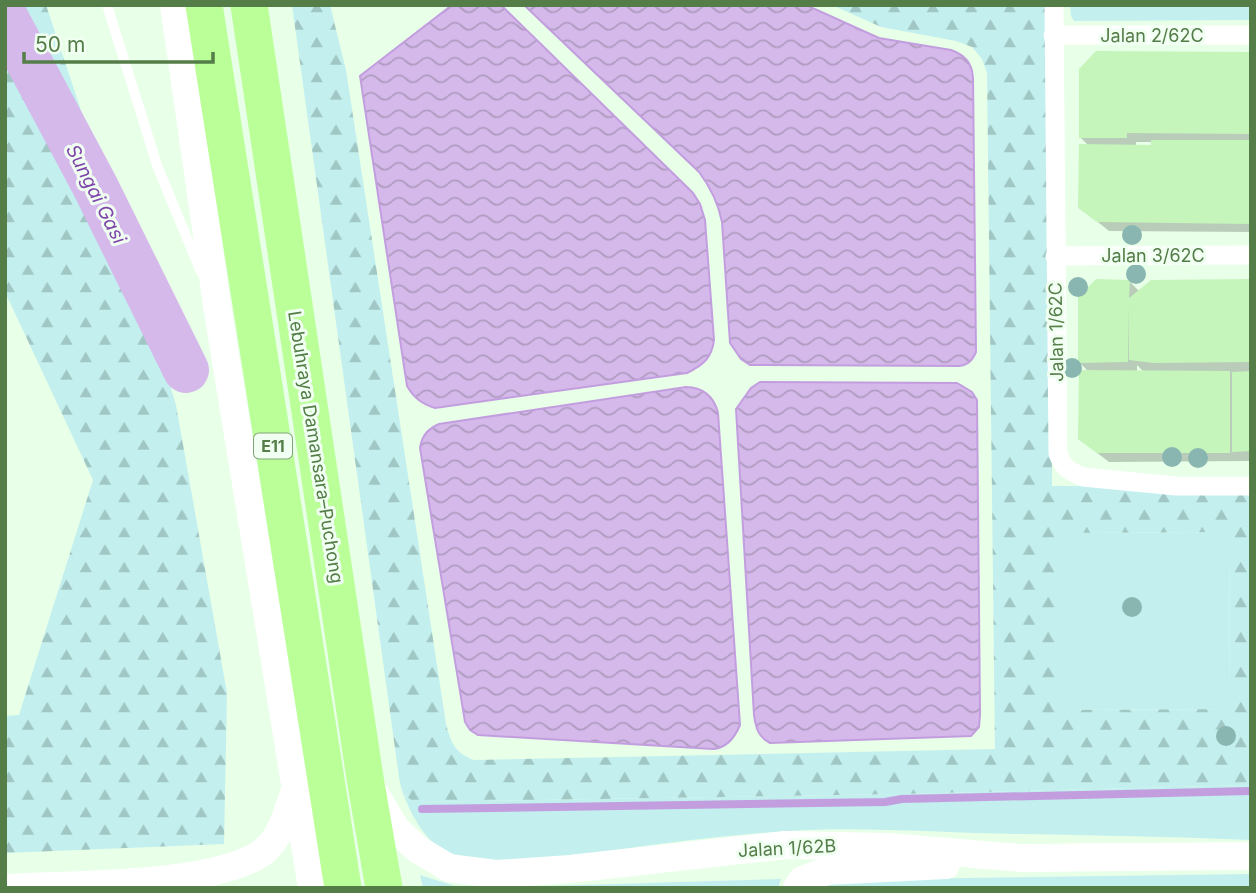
<svg xmlns="http://www.w3.org/2000/svg" width="1256" height="893" font-family="Inter,sans-serif">
  <style>
    .green { fill: #c3efef }
    .forest { fill: url(#forest-firs); fill-rule: evenodd }
    .water { fill: url(#water-waves); stroke: #c39edf; stroke-width: 2 }
    .shadow { fill: #0003; fill-rule: evenodd }
    .lines { fill: none; stroke-linecap: round; stroke-linejoin: round }
    .stream { stroke: #c39edf; stroke-width: 8 }
    .river { stroke: #d5b9eb; stroke-width: 46 }
    .building { fill: #c5f5ba }
    .lane { stroke: #fff; stroke-width: 10 }
    .street { stroke: #fff; stroke-width: 19 }
    .secondary { stroke: #fff; stroke-width: 28 }
    .highway { stroke: #baff98; stroke-width: 37 }
    .tree { fill: #8ab6b1 }
    .labels { text-anchor: middle; dominant-baseline: central; stroke-width: 6; stroke-linejoin: round; paint-order: stroke }
    .shield { fill: #f0fff1; stroke: #83a47b; stroke-width: 2 }
    .shield-label { font-size: 16px; font-weight: bold; fill: #547d48 }
    .street-label { font-size: 18px; fill: #547d48; stroke: #f0fff1 }
    .water-label { font-size: 19px; font-style: italic; fill: #7f46a9; stroke: #f0fff1 }
  </style>
  <defs>
    <pattern id="forest-firs" width="22" height="20" patternUnits="userSpaceOnUse" patternTransform="scale(1.75)"><rect width="22" height="20" fill="#c3efef"/><path d="M5 1l3.5 6h-7zM16 11l3.5 6h-7z" fill="#a1c7c4"/></pattern>
    <pattern id="water-waves" width="16" height="10" patternUnits="userSpaceOnUse" patternTransform="scale(1.75)"><rect width="16" height="10" fill="#d5b9eb"/><path d="M0 5q4-4 8 0t8 0" fill="none" stroke="#af9cc0"/></pattern>
  </defs>
  <rect width="100%" height="100%" fill="#e8ffe8"/>
  <path class="green" d="M1070 5H1251V20L1074 21 1071 16Z
    M1229 532 1230 709 1059 710 1058 533Z
    M1251 785V840C1159 836 1067 835 975 833 913 831 850 827 789 831 729 835 669 842 609 851 566 857 505 868 462 857 426 848 414 820 401 789L406 797 415 802 901 794Z
    M1251 874V888H811L831 880Z
    M420 875 455 886 482 888 781 879 778 888H423Z"/>
  <path class="forest" d="M5 5H46L145 303 176 405 227 693 224 844 5 853V716L19 715 93 480 5 292Z
    M292 5H330L346 70 446 724C451 743 455 753 474 760L995 749 987 73 982 59 972 47 956 41 881 27 832 5H1050L1052 486H1251V785L901 794 415 802C403 796 401 790 399 777ZM1229 532 1230 709 1059 710V533Z"/>
  <path class="water" d="M452 5H501L693 193 700 204 705 220 714 340C712 358 703 365 687 373L435 408C422 404 414 398 407 386L360 76Z
    M524 5H806L879 38 951 50C965 55 972 63 973 78L976 352C972 361 968 365 959 366L750 365 741 359 730 343 722 222C718 202 711 188 699 172Z
    M760 382 957 383 972 392 977 400 980 714 979 727 971 736 770 743C758 737 756 728 754 715L736 409 751 388Z
    M686 387C702 387 714 396 718 413L740 725C735 737 727 748 713 749L478 735 470 730 465 722 420 448C422 435 428 429 439 424Z"/>
  <path class="shadow" d="M1251 54V232L1109 231 1079 207 1089 146 1080 137ZM1136 142H1153V147L1136 146Z
    M1129 281 1140 292 1251 282V461L1109 462 1079 439 1089 372 1079 362ZM1137 365 1144 372H1137Z"/>
  <g class="lines">
    <path class="stream" d="M422 809 885 802 902 799 1251 791"/>
    <path class="river" d="M5 17 95 186 186 370"/>
  </g>
  <path class="building" d="M1096 51 1251 52V134L1127 133V138H1079V69Z
    M1151 140H1251V224L1097 222 1078 208 1079 144 1151 145Z
    M1096 279 1130 280 1129 298 1151 280 1251 279V362L1153 363 1129 360V305L1128 362 1078 363V297Z
    M1079 370 1230 371V453H1097L1078 439Z
    M1251 371V451L1232 452V372Z"/>
  <g class="lines">
    <path class="lane" d="M107 5 158 168 201 272"/>
    <path class="street" d="M1054 5 1058 453C1063 468 1069 471 1083 477L1176 486H1251
      M1053 35H1251
      M1055 256 1251 255"/>
    <path class="secondary" d="M174 5 218 312 312 888
      M372 789 396 829 417 849 449 868 496 874 570 869 785 845 889 847 1021 858 1251 856
      M8 888C73 884 202 887 257 856 280 843 286 815 294 793
      M797 888 802 880 827 871 946 865"/>
    <path class="highway" d="M204 5 343 888
      M249 5 365 778 384 888"/>
  </g>
  <g class="tree">
    <circle cx="1132" cy="235" r="10"/>
    <circle cx="1136" cy="274" r="10"/>
    <circle cx="1078" cy="287" r="10"/>
    <circle cx="1072" cy="368" r="10"/>
    <circle cx="1172" cy="457" r="10"/>
    <circle cx="1198" cy="458" r="10"/>
    <circle cx="1132" cy="607" r="10"/>
    <circle cx="1226" cy="736" r="10"/>
  </g>
  <g class="labels">
    <rect class="shield" x="254" y="433.5" width="38" height="25" rx="5"/>
    <g class="shield-label">
      <text x="273" y="446">E11</text>
    </g>
    <g class="street-label">
      <text x="1152" y="35">Jalan 2/62C</text>
      <text x="1153" y="255">Jalan 3/62C</text>
      <text transform="translate(1056 332) rotate(-91)">Jalan 1/62C</text>
      <text transform="translate(316 447) rotate(81)">Lebuhraya Damansara–Puchong</text>
      <text transform="translate(787 848) rotate(-3)">Jalan 1/62B</text>
    </g>
    <g class="water-label">
      <text transform="translate(96 194) rotate(63)">Sungai Gasi</text>
    </g>
  </g>
  <rect width="1256" height="893" fill="none" stroke="#547d48" stroke-width="14"/>
  <path d="M24 52v10h189v-10" fill="none" stroke="#547d48" stroke-width="3.5"/>
  <text x="35" y="52" font-size="21" fill="#547d48" stroke="#f0fff1" stroke-width="5" paint-order="stroke">50 m</text>
</svg>
